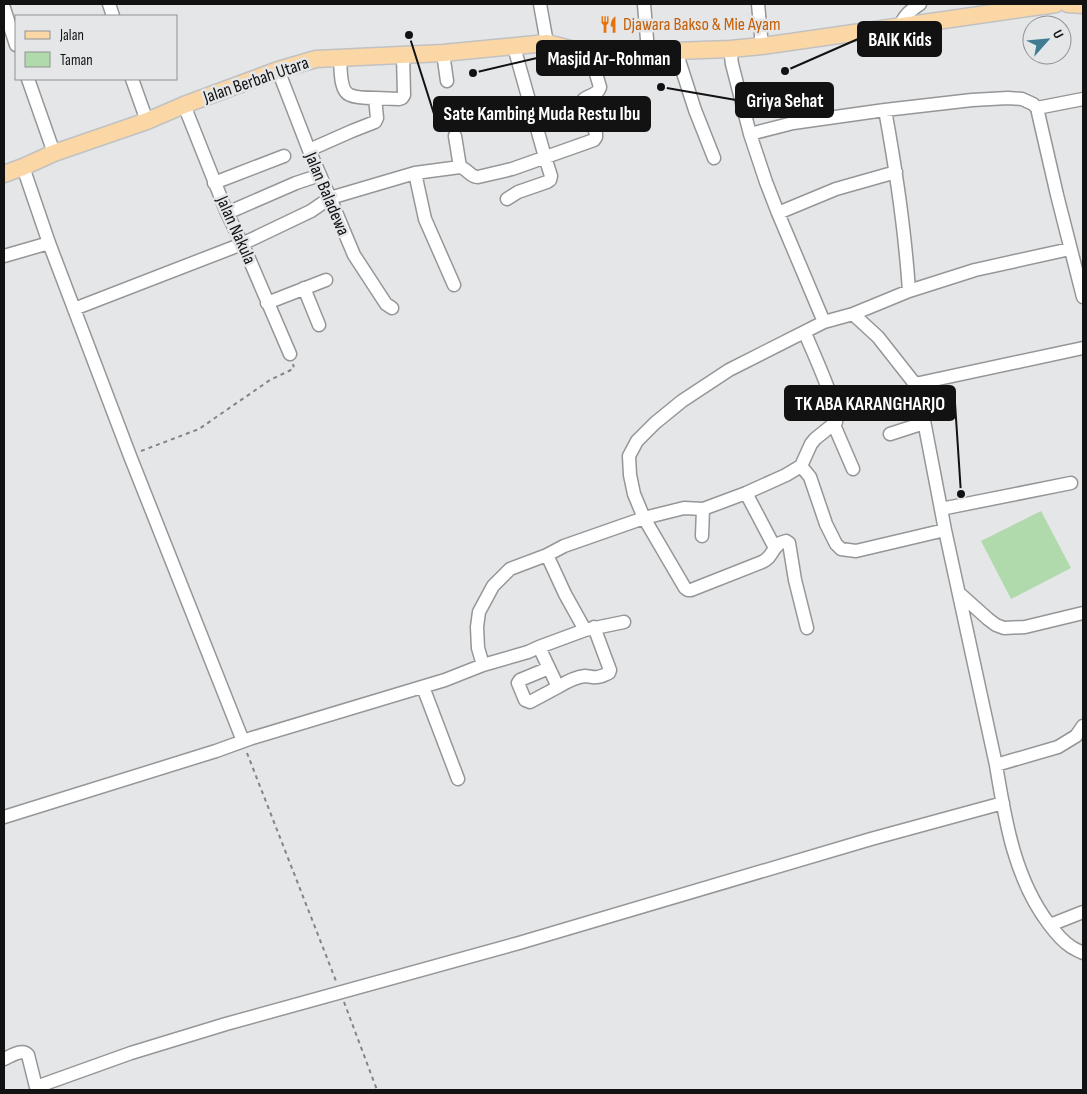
<svg xmlns="http://www.w3.org/2000/svg" width="1087" height="1094" font-family="'Sofia Sans Condensed',sans-serif">
  <style>
    .green { fill: #b1daac }
    .lines { fill: none; stroke-linecap: round; stroke-linejoin: round }
    .minor-casing { stroke: #959698; stroke-width: 15 }
    .major-casing { stroke: #c1c1c2; stroke-width: 19 }
    .path { stroke: #838485; stroke-width: 2; stroke-dasharray: 4 4; stroke-linecap: butt }
    .minor { stroke: #fff; stroke-width: 12 }
    .major { stroke: #fbd7a6; stroke-width: 16 }
    .labels { text-anchor: middle; dominant-baseline: central; stroke-width: 5; stroke-linejoin: round; paint-order: stroke }
    .food-label { font-size: 18px; fill: #c56008; stroke: #e4e6e8; text-anchor: start }
    .street-label { font-size: 18px; fill: #121213; stroke: #e4e6e8 }
    .leader { fill: none; stroke: #121213; stroke-width: 2 }
    .callout-dot { fill: #121213; stroke: #e4e6e8; stroke-width: 2 }
    .callout { fill: #121213; stroke: #121213; stroke-width: 2 }
    .callout-label { font-size: 19px; text-anchor: middle; font-weight: bold; fill: #fff }
  </style>
  <rect width="100%" height="100%" fill="#e4e6e8"/>
  <path class="green" d="M1041 511 1071 568 1011 599 981 541Z"/>
  <g class="lines">
    <defs>
      <path id="minor" d="M109 4 113 16
        M540 4 547 43
        M644 4 648 51
        M758 4 762 46
        M4 8 16 45
        M900 26C905 14 910 11 920 4
        M730 49 732 64 750 134 766 182 778 213 824 322
        M676 51 695 110 714 158
        M443 53 447 81
        M340 57C341 67 339 91 350 95 356 98 368 98 375 98
        M278 70 309 150 330 198 354 255 386 304 392 308
        M28 79 54 153
        M132 79 147 121
        M184 105 227 213 247 254 290 354
        M1037 108 1083 99
        M885 110C896 170 905 230 909 291
        M750 134 793 123 885 110 972 100 1008 98 1022 99 1033 104 1037 108 1057 195 1083 297
        M455 136 460 167
        M309 150 352 131 375 122 377 118 375 98 399 99 402 98 404 95 403 55
        M23 167 49 243 130 456 243 741
        M415 173 425 219 454 285
        M214 183 284 156
        M507 199 518 192 547 182 550 180 551 176 545 157 514 47
        M227 213 296 183 320 175
        M778 213 836 189 896 172
        M4 256 49 243
        M304 288 319 325
        M267 303 326 280
        M74 309 242 244 311 211 330 198 415 173 460 167C468 169 470 177 478 177L512 169 594 140 596 137V134L584 99C589 95 598 95 600 87L590 54
        M853 314 878 337 915 384 920 400 945 530 996 765C1005 819 1014 878 1049 924 1055 932 1061 940 1070 946 1074 949 1079 951 1083 953
        M915 384 1083 348
        M834 425 853 469
        M890 434 924 423
        M801 466 810 477 826 524 836 544 841 549 856 551 945 530
        M746 493 775 548C771 554 769 559 762 562L691 590H688L685 588 644 518 684 508 703 509 746 493 786 475 801 466 811 444 815 439 836 422C840 410 811 348 805 333
        M941 509 1071 483
        M702 536 703 509
        M775 548 780 543 786 541 789 543 795 580 807 628
        M547 555 565 594 585 630 624 622
        M959 593 988 619 996 625 1004 628 1025 627 1083 613
        M539 647 558 687C566 682 576 677 585 676 589 676 593 678 597 677 601 677 606 674 609 673L610 670 594 627
        M483 665 528 652 539 647 585 630
        M549 668 520 680 518 683 525 700 530 702 558 687
        M423 687 458 779
        M996 765 1058 747 1076 736 1083 726
        M4 817 216 751 252 738 445 680 483 665 478 648 477 627 479 612 493 586 510 569 547 555 564 546 644 518 634 494 630 475 629 456 637 441 655 423 682 401 729 370 824 322 853 314 909 291 975 270 1070 249
        M1050 925 1083 912
        M4 1059C11 1056 22 1048 28 1055L36 1087 131 1053 226 1024 519 943 871 839 1003 803"/>
      <path id="major" d="M1068 4 1083 5
        M4 174 23 167 54 153 147 121 184 105 278 70 316 59 443 53 547 43 590 54 730 49 762 46 1056 4"/>
    </defs>
    <use href="#minor" class="minor-casing"/>
    <use href="#major" class="major-casing"/>
    <path class="path" d="M141 451 199 429 270 380 293 369 294 368 293 364
      M247 753 336 981
      M344 1002 377 1090"/>
    <use href="#minor" class="minor"/>
    <use href="#major" class="major"/>
  </g>
  <defs>
    <symbol id="restaurant-bare" viewBox="-9 -9 18 18"><path d="M-5-6h1v4h1v-4h1v4h1v-4h1v5L-1.5 .5V6h-2V.5L-5-1ZM5-6V6H3V1.5H1.5Q1.5-4 5-6Z" fill="#e8710a" stroke="#e4e6e8" stroke-width="2.5" paint-order="stroke"/></symbol>
  </defs>
  <g fill-rule="evenodd">
    <use href="#restaurant-bare" x="596" y="12" width="25" height="25"/>
  </g>
  <g class="labels">
    <g class="food-label">
      <text x="623" y="24">Djawara Bakso &amp; Mie Ayam</text>
    </g>
    <g class="street-label">
      <text transform="translate(256 80) rotate(-19)">Jalan Berbah Utara</text>
      <text transform="translate(327 194) rotate(67)">Jalan Baladewa</text>
      <text transform="translate(236 230) rotate(66)">Jalan Nakula</text>
    </g>
  </g>
  <path class="leader" d="M785 71L858 39M473 73L537 58M661 87L736 100M409 35L434 114M961 494L955 403"/>
  <g class="callout-dot">
    <circle cx="785" cy="71" r="5"/>
    <circle cx="473" cy="73" r="5"/>
    <circle cx="661" cy="87" r="5"/>
    <circle cx="409" cy="35" r="5"/>
    <circle cx="961" cy="494" r="5"/>
  </g>
  <g class="callout">
    <rect x="858" y="22" width="83" height="34" rx="5"/>
    <rect x="537" y="41" width="143" height="34" rx="5"/>
    <rect x="736" y="83" width="97" height="34" rx="5"/>
    <rect x="434" y="97" width="216" height="34" rx="5"/>
    <rect x="785" y="386" width="170" height="34" rx="5"/>
  </g>
  <g class="callout-label">
    <text x="900" y="46">BAIK Kids</text>
    <text x="609" y="65">Masjid Ar-Rohman</text>
    <text x="785" y="107">Griya Sehat</text>
    <text x="542" y="120">Sate Kambing Muda Restu Ibu</text>
    <text x="870" y="410">TK ABA KARANGHARJO</text>
  </g>
  <rect width="1087" height="1094" fill="none" stroke="#121213" stroke-width="10"/>
  <rect x="15" y="15" width="162" height="65" fill="#e4e6e8" stroke="#909193"/>
  <rect x="25" y="31" width="25" height="8" fill="#fbd7a6" stroke="#909193"/>
  <text x="60" y="40" font-size="15" fill="#121213">Jalan</text>
  <rect x="25" y="52" width="25" height="15" fill="#b1daac" stroke="#909193"/>
  <text x="60" y="65" font-size="15" fill="#121213">Taman</text>
  <g transform="translate(1047 40) rotate(63)"><circle r="24" fill="#e4e6e8" stroke="#909193"/>
  <path d="M0-4L9 19L0 12L-9 19Z" fill="#3f7c92"/>
  <text y="-8" font-size="14" font-weight="bold" text-anchor="middle" fill="#121213">U</text>
  </g>
</svg>
